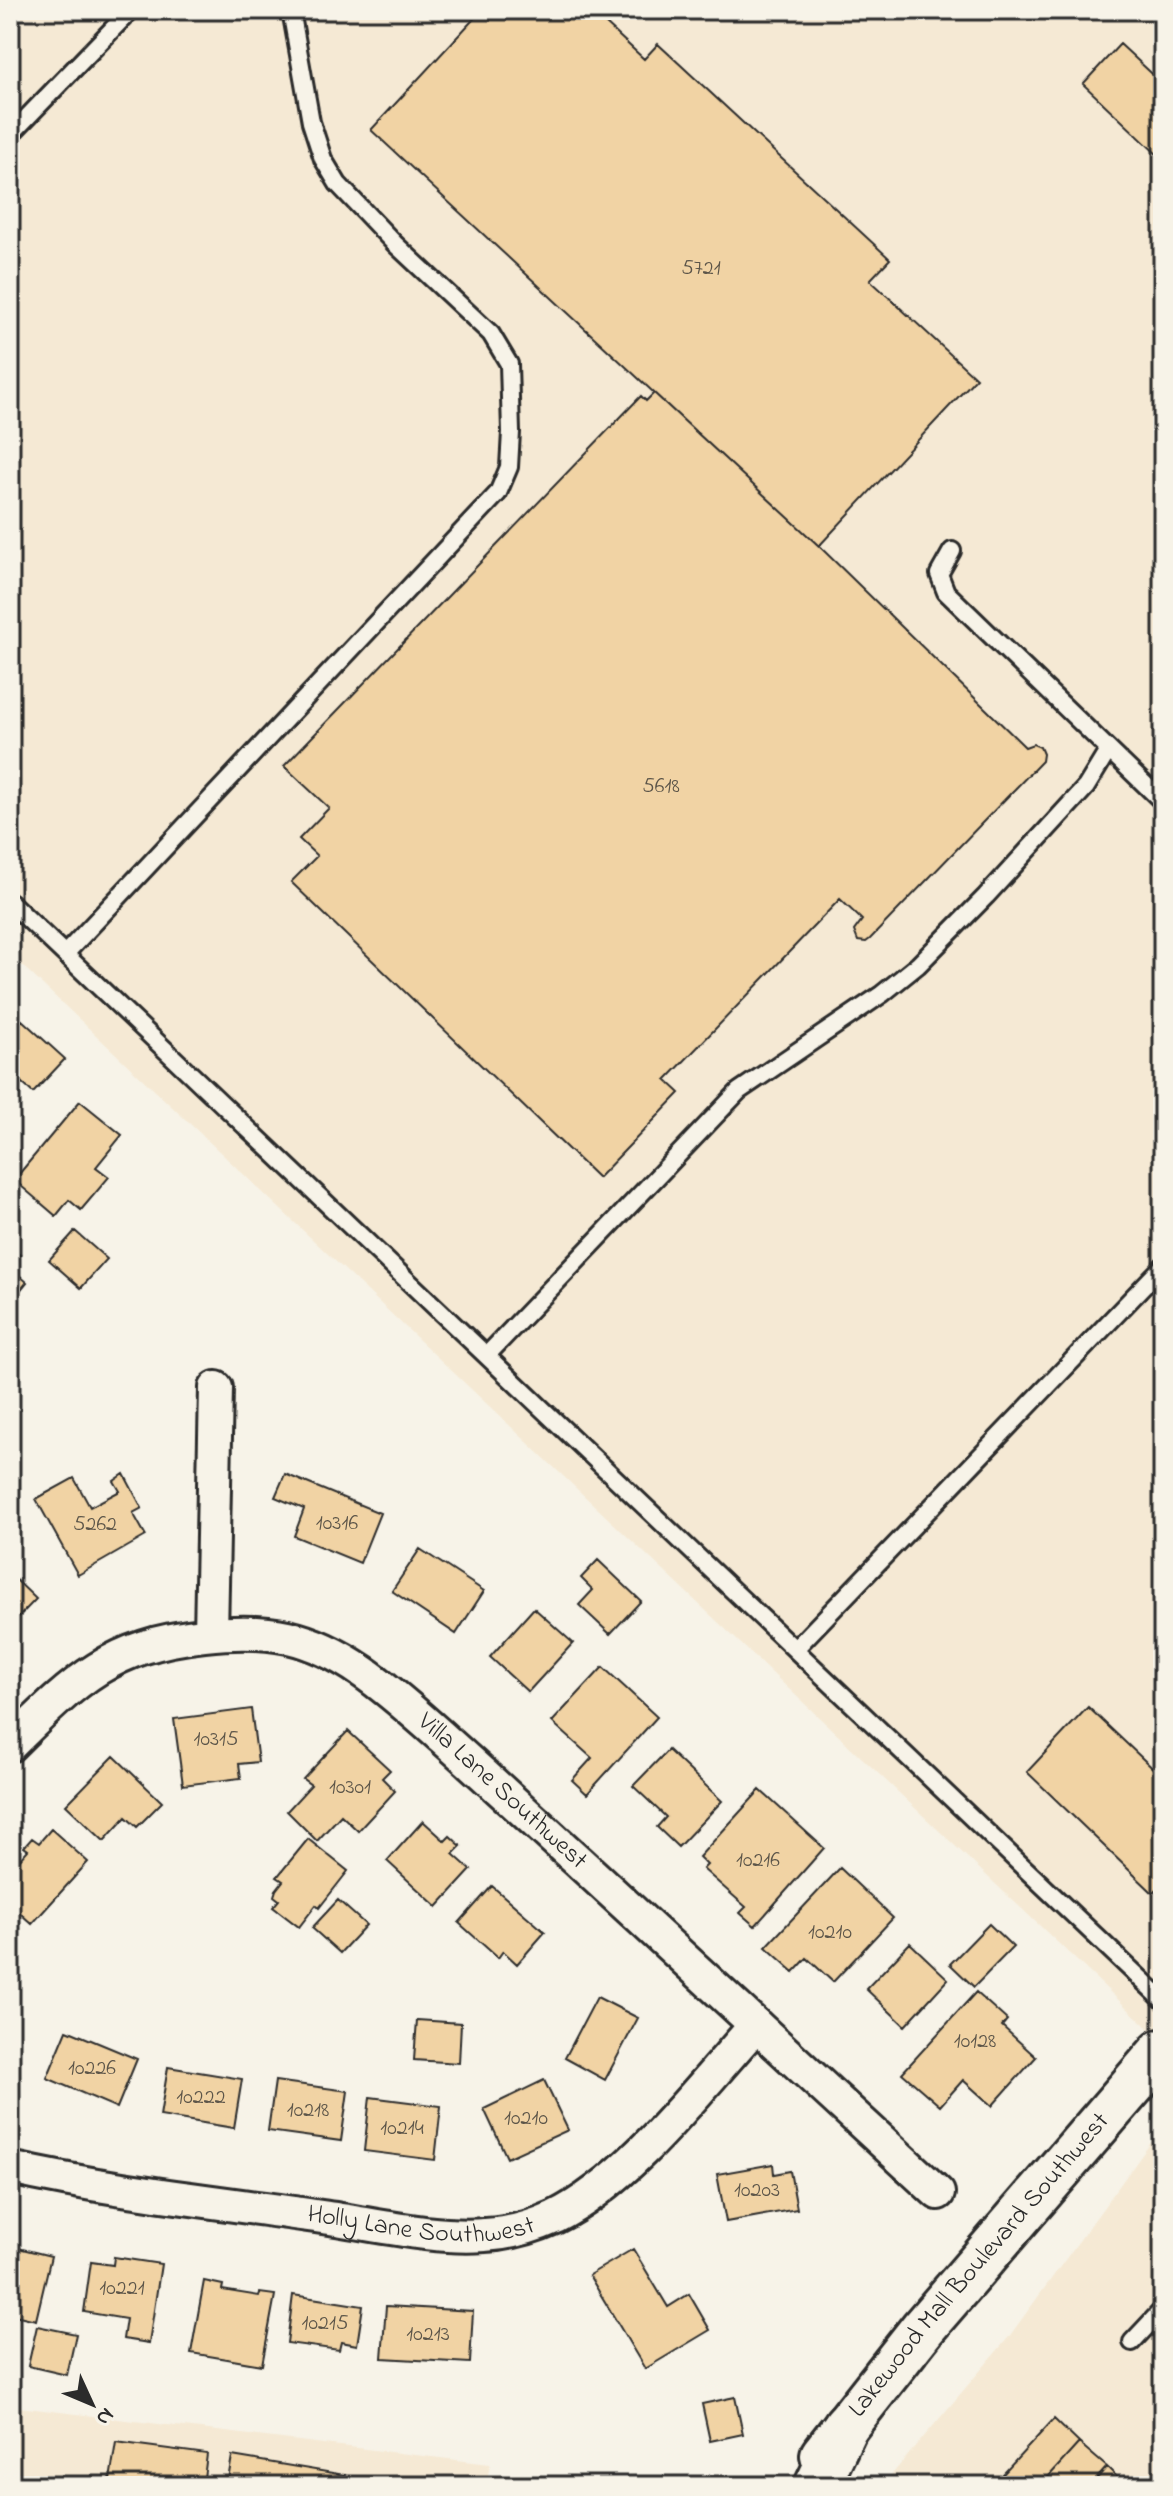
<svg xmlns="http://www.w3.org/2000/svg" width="1173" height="2496" font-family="'Indie Flower',sans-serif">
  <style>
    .built { fill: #f5e9d4 }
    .building { fill: #f1d3a4; stroke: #2b2b2b; stroke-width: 2 }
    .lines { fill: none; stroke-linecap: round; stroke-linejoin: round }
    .lane-casing { stroke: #2b2b2b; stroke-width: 22 }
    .street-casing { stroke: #2b2b2b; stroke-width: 38 }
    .secondary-casing { stroke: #2b2b2b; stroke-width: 50 }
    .primary-casing { stroke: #2b2b2b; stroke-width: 50 }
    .lane { stroke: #f7f3e8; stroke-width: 16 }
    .street { stroke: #f7f3e8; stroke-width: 32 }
    .secondary { stroke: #f7f3e8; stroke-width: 44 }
    .primary { stroke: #f7f3e8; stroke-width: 44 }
    .labels { text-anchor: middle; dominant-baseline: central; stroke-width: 7; stroke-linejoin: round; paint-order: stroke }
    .number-label { font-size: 22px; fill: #5c5549 }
    .street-label { font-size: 26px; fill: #2b2b2b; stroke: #f7f3e8 }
  </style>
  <rect width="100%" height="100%" fill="#f7f3e8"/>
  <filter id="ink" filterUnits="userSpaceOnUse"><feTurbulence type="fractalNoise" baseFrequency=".0125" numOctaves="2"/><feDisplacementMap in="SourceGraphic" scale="16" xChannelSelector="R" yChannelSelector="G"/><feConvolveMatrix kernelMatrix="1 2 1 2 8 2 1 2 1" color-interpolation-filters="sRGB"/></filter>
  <g filter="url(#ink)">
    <path class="built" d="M10 10H1163V2042L10 954Z
      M1163 2126V2486H882L1008 2338Z
      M10 2406 490 2464 486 2486H10Z"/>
    <path class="building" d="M482 10H591L644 59 658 44 890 259 870 280 976 378 819 546 371 130Z
      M1120 44 1163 84V160L1083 84Z
      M654 393 819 546 1025 747 1033 744 1040 747 1043 754 1042 761 870 939 866 942 858 941 854 931 862 920 840 899 666 1080 680 1093 598 1178 291 882 317 856 299 839 329 808 284 766 641 396 646 401Z
      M22 1020 65 1059 33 1093 10 1072V1033Z
      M80 1101 122 1135 96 1167 109 1177 81 1210 69 1200 56 1216 14 1180Z
      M75 1231 107 1259 81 1288 49 1260Z
      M10 1247 20 1255 10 1267Z
      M10 1267 27 1282 10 1303Z
      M124 1474 142 1508 133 1513 146 1536 78 1575 36 1499 74 1478 90 1507 120 1491 114 1481Z
      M285 1474 380 1513 360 1563 294 1536 304 1509 275 1497Z
      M420 1549 484 1591 456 1634 392 1591Z
      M598 1560 641 1601 610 1634 579 1605 593 1590 581 1578Z
      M10 1574 36 1599 10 1626Z
      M534 1608 573 1643 528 1692 490 1657Z
      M603 1667 657 1717 587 1794 572 1780 592 1758 552 1722Z
      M1088 1707 1163 1778V1883L1153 1893 1027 1772Z
      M251 1709 258 1762 239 1764 241 1778 183 1785 174 1719Z
      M348 1731 390 1770 382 1778 395 1791 358 1831 341 1815 317 1841 287 1811 311 1785 303 1779Z
      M668 1750 722 1801 678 1847 657 1827 666 1817 633 1786Z
      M114 1756 162 1802 137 1827 126 1817 104 1841 66 1805Z
      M760 1790 824 1848 755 1926 740 1913 746 1907 703 1869 707 1865 699 1857Z
      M423 1821 445 1841 450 1836 461 1846 453 1854 471 1870 437 1907 387 1861Z
      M51 1829 88 1862 32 1924 10 1904V1870L28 1850 24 1847 32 1838 39 1843Z
      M308 1839 348 1871 319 1908 316 1905 299 1927 273 1907 279 1900 274 1896 276 1890 283 1881 277 1877Z
      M840 1868 893 1918 833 1982 807 1958 794 1972 766 1947Z
      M492 1886 545 1932 517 1964 503 1951 498 1958 459 1923Z
      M338 1900 366 1925 340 1953 312 1928Z
      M989 1924 1013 1947 974 1987 950 1964Z
      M910 1943 948 1979 905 2026 866 1989Z
      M976 1992 1007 2020 1002 2026 1036 2057 992 2106 963 2080 940 2106 902 2073Z
      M597 1997 638 2018 605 2080 565 2058Z
      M417 2020 461 2023 459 2063 414 2060Z
      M67 2030 137 2059 117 2108 47 2078Z
      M168 2067 242 2079 234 2128 160 2116Z
      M544 2080 568 2130 507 2158 484 2109Z
      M275 2081 348 2091 341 2141 268 2131Z
      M370 2097 441 2106 435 2160 364 2151Z
      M773 2164 774 2174 790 2171 797 2209 726 2222 717 2174Z
      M10 2246 51 2256 36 2320 10 2314Z
      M633 2249 668 2307 689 2294 710 2330 645 2369 589 2275Z
      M114 2257 161 2264 149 2343 123 2339 126 2319 84 2312 91 2262 113 2265Z
      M204 2281 223 2285 222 2290 259 2296 260 2293 275 2295 262 2365 191 2353Z
      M293 2295 363 2306 357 2345 341 2342 339 2350 287 2343Z
      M386 2306 473 2311 470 2363 382 2358Z
      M37 2326 76 2334 67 2375 28 2366Z
      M735 2397 743 2434 710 2441 702 2404Z
      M1054 2419 1079 2443 1040 2486H992Z
      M116 2442 207 2454 203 2486H109Z
      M1079 2443 1107 2467 1090 2486H1040Z
      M232 2456 345 2475 343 2486H227Z
      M1107 2467 1126 2486H1090Z"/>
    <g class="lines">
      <defs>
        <path id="lane" d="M10 135 131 10
          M952 551 939 574 946 592 1163 802
          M10 902 1163 2000
          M65 954 498 493 509 467 511 432 509 364 491 334 395 244 338 184 323 159 311 122 291 10
          M487 1355 739 1091 882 994 918 965 986 896 1086 787 1108 751
          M796 1648 1163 1266
          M1132 2342 1163 2309"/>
        <g id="street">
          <path d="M211 1634 216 1388"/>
          <path id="s1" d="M10 1745C75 1681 110 1645 204 1635 232 1632 261 1631 288 1637 350 1651 398 1699 444 1739 489 1779 533 1820 578 1861 698 1972 818 2083 938 2193"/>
          <path id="s2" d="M10 2168C112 2191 218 2202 322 2217 373 2224 433 2239 485 2235 509 2234 533 2227 555 2217 629 2181 700 2087 756 2025"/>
        </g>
        <g id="secondary">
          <path id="s3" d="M823 2455 923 2328 1161 2052"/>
        </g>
        <path id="primary" d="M817 2486 846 2425"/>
      </defs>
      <use href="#lane" class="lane-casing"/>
      <use href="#street" class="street-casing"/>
      <use href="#secondary" class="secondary-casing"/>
      <use href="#primary" class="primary-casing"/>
      <use href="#lane" class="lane"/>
      <use href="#street" class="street"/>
      <use href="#secondary" class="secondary"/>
      <use href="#primary" class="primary"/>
    </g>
  </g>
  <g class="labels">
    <g class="number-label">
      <text x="701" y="269">5721</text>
      <text x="661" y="787">5618</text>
      <text x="337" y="1524">10316</text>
      <text x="95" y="1525">5262</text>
      <text x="216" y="1740">10315</text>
      <text x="350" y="1788">10301</text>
      <text x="758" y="1861">10216</text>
      <text x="830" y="1933">10210</text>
      <text x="975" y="2042">10128</text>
      <text x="92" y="2069">10226</text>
      <text x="201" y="2098">10222</text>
      <text x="308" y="2111">10218</text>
      <text x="526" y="2119">10210</text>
      <text x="402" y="2129">10214</text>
      <text x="757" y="2191">10203</text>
      <text x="122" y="2289">10221</text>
      <text x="325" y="2324">10215</text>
      <text x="428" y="2335">10213</text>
    </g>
    <g class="street-label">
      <text stroke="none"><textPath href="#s1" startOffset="580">Villa Lane Southwest</textPath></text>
      <text stroke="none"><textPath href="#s2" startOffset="416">Holly Lane Southwest</textPath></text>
      <text stroke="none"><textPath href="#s3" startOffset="246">Lakewood Mall Boulevard Southwest</textPath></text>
    </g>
  </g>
  <rect width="1173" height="2496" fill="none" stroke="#f7f3e8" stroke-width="40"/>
  <rect x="20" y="20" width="1133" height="2456" fill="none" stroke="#2b2b2b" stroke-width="3" filter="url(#ink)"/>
  <g transform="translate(92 2404) rotate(134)" stroke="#f7f3e8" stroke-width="6" paint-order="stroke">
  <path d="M0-6L14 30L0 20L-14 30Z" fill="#2b2b2b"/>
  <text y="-12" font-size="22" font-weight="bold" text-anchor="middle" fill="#2b2b2b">N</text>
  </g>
</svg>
